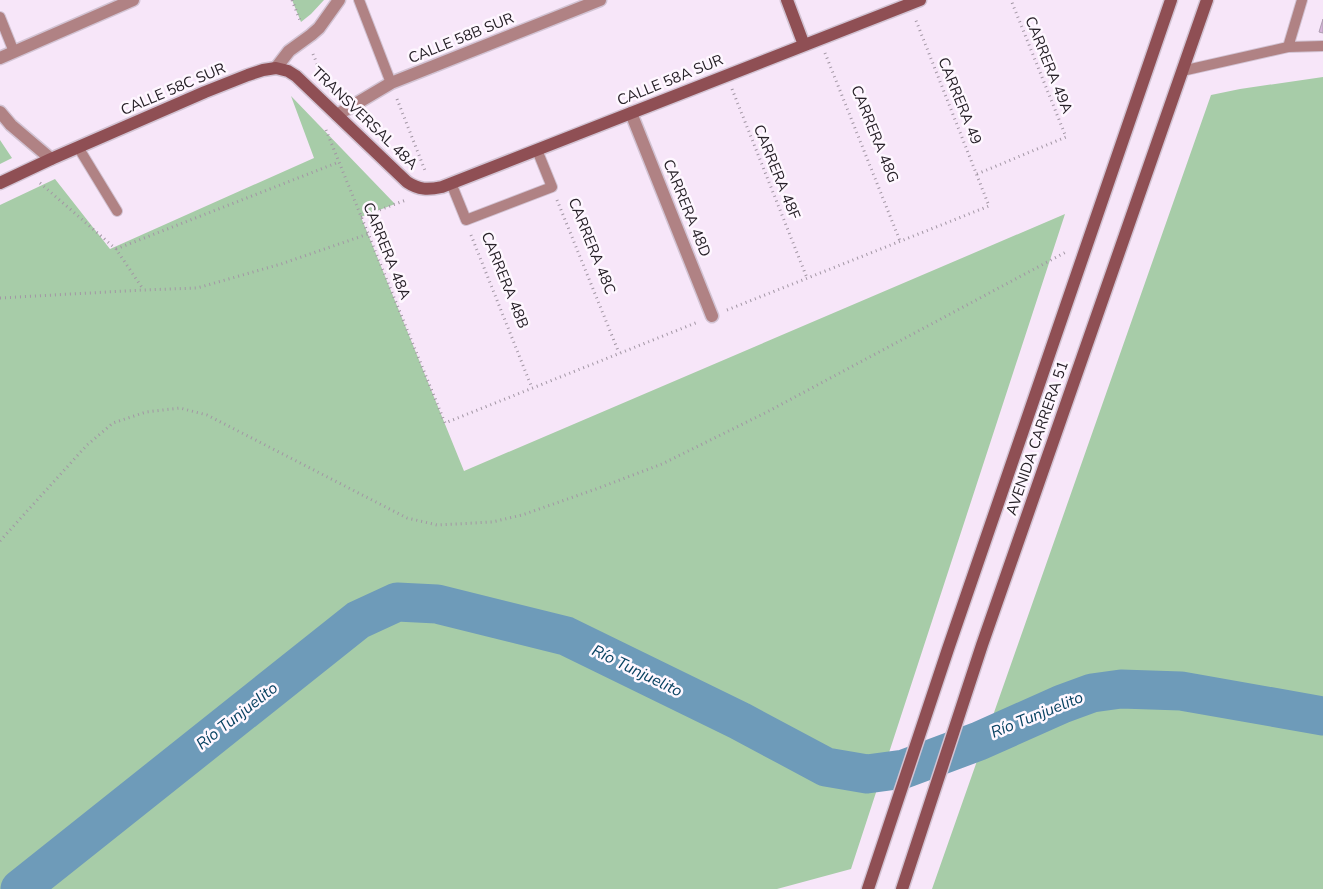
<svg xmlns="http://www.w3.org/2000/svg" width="1323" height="889" font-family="'Nunito Sans',sans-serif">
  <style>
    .green { fill: #a7cca8 }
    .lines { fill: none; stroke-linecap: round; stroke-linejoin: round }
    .river { stroke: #6e9bb9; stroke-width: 39 }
    .building { fill: #d5b2d9; stroke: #ae9eb0 }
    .lane-casing { stroke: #d2c3d3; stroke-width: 12 }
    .street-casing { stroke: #d2c3d3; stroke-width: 15 }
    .secondary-casing { stroke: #d2c3d3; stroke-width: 15 }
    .path { stroke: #a296a4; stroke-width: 3; stroke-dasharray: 1 4; stroke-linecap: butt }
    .lane { stroke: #b08284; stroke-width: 10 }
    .street { stroke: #b08284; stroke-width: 12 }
    .secondary { stroke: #8f4f54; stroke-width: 12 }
    .labels { text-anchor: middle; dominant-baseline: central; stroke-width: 5; stroke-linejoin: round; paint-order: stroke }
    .street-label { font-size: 15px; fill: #272128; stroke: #fef7ff }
    .water-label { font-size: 16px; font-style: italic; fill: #094362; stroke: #fef7ff }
  </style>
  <rect width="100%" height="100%" fill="#f7e6f9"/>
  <path class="green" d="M292 0H324L311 14 301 22Z
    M1323 77V889H932L1211 95 1240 89Z
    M291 96 395 204 361 217 464 471 1065 214 851 869 777 889H0V205L55 179 110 249 314 158Z
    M0 140 12 158 0 164Z"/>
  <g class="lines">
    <path class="river" d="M20 889 358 620 397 602 437 604 566 636 740 721 826 767 867 774 904 769 979 741 1062 704 1092 693 1121 689 1181 691 1323 716"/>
  </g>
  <path class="building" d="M1323 19V33L1319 32Z"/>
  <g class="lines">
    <defs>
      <path id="lane" d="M359 0 391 83
        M0 17 14 52
        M1288 47 1323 46
        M1182 71 1288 47 1302 0
        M78 147 117 211
        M451 183 466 220 552 187 537 150"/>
      <path id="street" d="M0 58 133 0
        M276 68 289 51 311 35 319 28 339 0
        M0 112 11 125 51 159
        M631 113 712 316
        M337 115 391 83 600 0"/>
      <path id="secondary" d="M787 0 804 45
        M0 183 51 159 205 92 248 75 263 70 276 68 288 71 296 76 407 182C419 190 428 190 442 187L920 0
        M868 889 948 649 1171 0
        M902 889 982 645 1207 0"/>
    </defs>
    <use href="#lane" class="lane-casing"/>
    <use href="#street" class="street-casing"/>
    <use href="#secondary" class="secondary-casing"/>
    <path class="path" d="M292 0 301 23
      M825 53 900 241
      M313 54 322 76
      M732 89 807 278
      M397 99 426 173
      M326 130 445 423 698 322
      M977 174 1066 137 1011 0
      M40 183 116 249 143 289
      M557 200 619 353
      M361 217 406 200
      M471 235 532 388
      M116 249 339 162
      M0 298 143 290 197 288 281 264 368 234
      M727 310 989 206 915 18
      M0 541 87 445 113 423 146 412 180 408 207 415 407 518 437 525 492 522 522 515 596 489 662 464 765 413 1066 252"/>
    <use href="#lane" class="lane"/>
    <use href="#street" class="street"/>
    <use href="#secondary" class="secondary"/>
  </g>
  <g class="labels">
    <g class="street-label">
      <text transform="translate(461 38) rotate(-22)">CALLE 58B SUR</text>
      <text transform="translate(1049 65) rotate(68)">CARRERA 49A</text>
      <text transform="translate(670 80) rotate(-22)">CALLE 58A SUR</text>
      <text transform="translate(173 89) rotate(-23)">CALLE 58C SUR</text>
      <text transform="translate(960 101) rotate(68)">CARRERA 49</text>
      <text transform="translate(365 118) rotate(44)">TRANSVERSAL 48A</text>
      <text transform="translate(875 134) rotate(68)">CARRERA 48G</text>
      <text transform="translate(777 172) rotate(68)">CARRERA 48F</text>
      <text transform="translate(687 208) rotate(68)">CARRERA 48D</text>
      <text transform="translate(592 246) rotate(68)">CARRERA 48C</text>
      <text transform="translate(387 251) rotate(68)">CARRERA 48A</text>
      <text transform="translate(505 280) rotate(68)">CARRERA 48B</text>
      <text transform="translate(1037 438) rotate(-71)">AVENIDA CARRERA 51</text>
    </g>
    <g class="water-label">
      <text transform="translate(637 671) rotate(26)">Río Tunjuelito</text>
      <text transform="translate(1037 715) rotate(-22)">Río Tunjuelito</text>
      <text transform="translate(237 716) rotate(-38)">Río Tunjuelito</text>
    </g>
  </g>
</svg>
